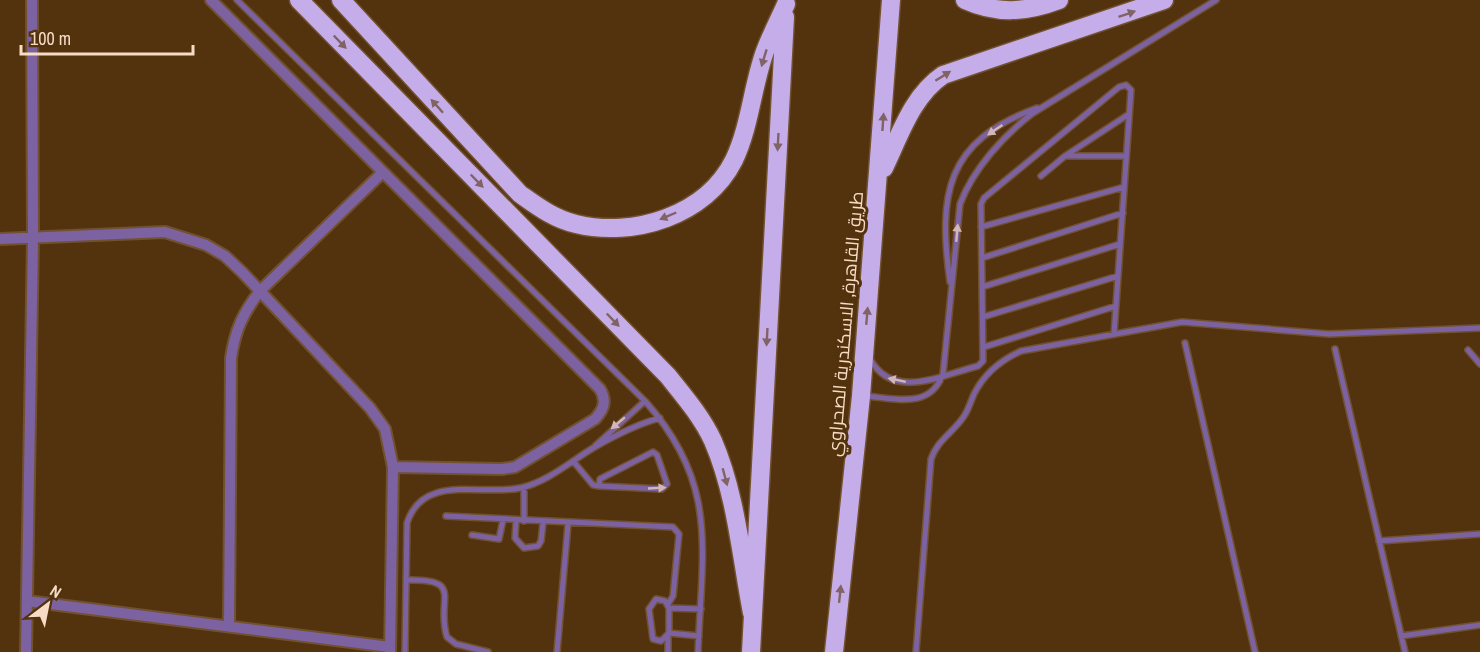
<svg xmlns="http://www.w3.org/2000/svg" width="1480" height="652" font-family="'Archivo Narrow',Cairo,sans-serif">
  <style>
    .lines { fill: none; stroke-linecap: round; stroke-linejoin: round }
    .service-casing { stroke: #71512f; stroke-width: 8 }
    .minor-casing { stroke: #71512f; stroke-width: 14 }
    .motorway-casing { stroke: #71512f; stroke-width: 21 }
    .service { stroke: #7c62a0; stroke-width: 5 }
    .minor { stroke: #7c62a0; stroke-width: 10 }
    .motorway { stroke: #c5ade9; stroke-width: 18 }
    .oneway { fill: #816366 }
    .oneway2 { fill: #d2b7ba }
    .labels { text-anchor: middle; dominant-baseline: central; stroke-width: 6; stroke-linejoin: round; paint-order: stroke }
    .street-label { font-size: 18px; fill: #f7dcc5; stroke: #53320e }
  </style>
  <rect width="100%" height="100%" fill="#53320e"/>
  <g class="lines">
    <defs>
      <path id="service" d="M237 0 645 401C719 484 702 549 698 652
        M1067 156H1126
        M1041 176 1065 156 1129 114
        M981 227 1124 187
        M982 258 1123 213
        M950 282C938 195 945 141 1037 108
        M982 287 1120 244
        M983 317 1118 276
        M1185 343 1255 652
        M984 347 1116 306
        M1335 349 1405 652
        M1468 350 1480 364
        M870 359C893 401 942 375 978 366L983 361 981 204 984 198 1119 87 1126 85 1131 90 1114 334
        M864 396C895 398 930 410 943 374L960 204C973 169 1004 135 1033 113L1216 0
        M595 446 645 401
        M573 461 593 485 599 486 662 489 667 484 657 455 653 452 600 479 599 486
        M446 516 673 527 679 534 673 596 668 604
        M516 521 515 538 524 548 538 546 541 541 543 523
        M524 521V487
        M472 535 499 539 503 520
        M1379 541 1480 534
        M406 580C466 578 435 600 447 637L456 644 488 652
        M656 599 665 601 669 608V633L661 641 653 639 649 609Z
        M669 608 701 609
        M669 633 699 636
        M1401 636 1480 625
        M668 637V652
        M405 652 407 523C423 473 481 496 520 488 547 482 570 462 593 448 614 436 637 424 660 418
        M557 652 568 524
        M916 652 931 459C937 441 951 434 962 419 968 412 970 403 974 394 984 374 1001 360 1021 351L1182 322 1329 334 1480 328"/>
      <path id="minor" d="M211 0 600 389C607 401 604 409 595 419L515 467 502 469 393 467
        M0 239 165 232 206 245 225 256 242 272 370 408 385 429 393 467 390 652
        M27 601 390 647
        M229 626 231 358C235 330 243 313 260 291L383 172
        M26 652 33 239 32 0"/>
      <path id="motorway" d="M299 0 668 376C684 396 702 417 713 441 736 494 741 556 752 613
        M341 0 520 194C537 206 554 219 576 224 633 238 706 216 734 160 750 126 752 89 764 54 770 37 779 20 786 4
        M965 0C998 15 1027 12 1059 0
        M884 168C900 135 912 96 943 75L1164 0
        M751 652 785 17
        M834 652 861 396 891 0"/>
    </defs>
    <use href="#service" class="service-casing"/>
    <use href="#minor" class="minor-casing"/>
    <use href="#motorway" class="motorway-casing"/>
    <use href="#service" class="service"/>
    <use href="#minor" class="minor"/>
    <use href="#motorway" class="motorway"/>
  </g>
  <defs><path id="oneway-solid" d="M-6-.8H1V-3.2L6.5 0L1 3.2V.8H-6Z" transform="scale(1.5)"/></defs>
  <g class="oneway">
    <use href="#oneway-solid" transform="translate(1127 14) rotate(-19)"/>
    <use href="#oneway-solid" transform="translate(340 42) rotate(46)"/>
    <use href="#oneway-solid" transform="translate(764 58) rotate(107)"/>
    <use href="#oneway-solid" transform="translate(943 76) rotate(-32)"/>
    <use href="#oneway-solid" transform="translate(437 106) rotate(-132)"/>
    <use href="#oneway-solid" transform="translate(883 122) rotate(-86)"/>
    <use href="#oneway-solid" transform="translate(778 142) rotate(93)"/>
    <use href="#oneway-solid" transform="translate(477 181) rotate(46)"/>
    <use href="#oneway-solid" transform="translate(668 216) rotate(157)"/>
    <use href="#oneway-solid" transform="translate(867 316) rotate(-85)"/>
    <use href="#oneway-solid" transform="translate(613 320) rotate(46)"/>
    <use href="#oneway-solid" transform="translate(767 337) rotate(93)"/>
    <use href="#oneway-solid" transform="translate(725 477) rotate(75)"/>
    <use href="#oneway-solid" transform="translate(840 594) rotate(-84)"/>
  </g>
  <g class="oneway2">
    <use href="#oneway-solid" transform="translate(995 130) rotate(146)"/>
    <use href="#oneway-solid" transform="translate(957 233) rotate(-85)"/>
    <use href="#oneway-solid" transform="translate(897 380) rotate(-168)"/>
    <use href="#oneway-solid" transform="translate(618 423) rotate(140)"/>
    <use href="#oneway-solid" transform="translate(657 488) rotate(-3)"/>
  </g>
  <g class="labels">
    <g class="street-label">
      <text transform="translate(845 324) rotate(-85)">طريق القاهرة, الاسكندرية الصحراوي</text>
    </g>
  </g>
  <g transform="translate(48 604) rotate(32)" stroke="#53320e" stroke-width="4.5" paint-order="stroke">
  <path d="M0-4.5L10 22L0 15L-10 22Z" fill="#f7dcc5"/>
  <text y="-9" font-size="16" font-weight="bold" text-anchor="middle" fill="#f7dcc5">N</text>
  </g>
  <path d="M21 45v9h172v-9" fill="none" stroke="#f7dcc5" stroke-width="3"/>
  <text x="30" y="45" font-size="18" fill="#f7dcc5" stroke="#53320e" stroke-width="4.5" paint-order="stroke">100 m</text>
</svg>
